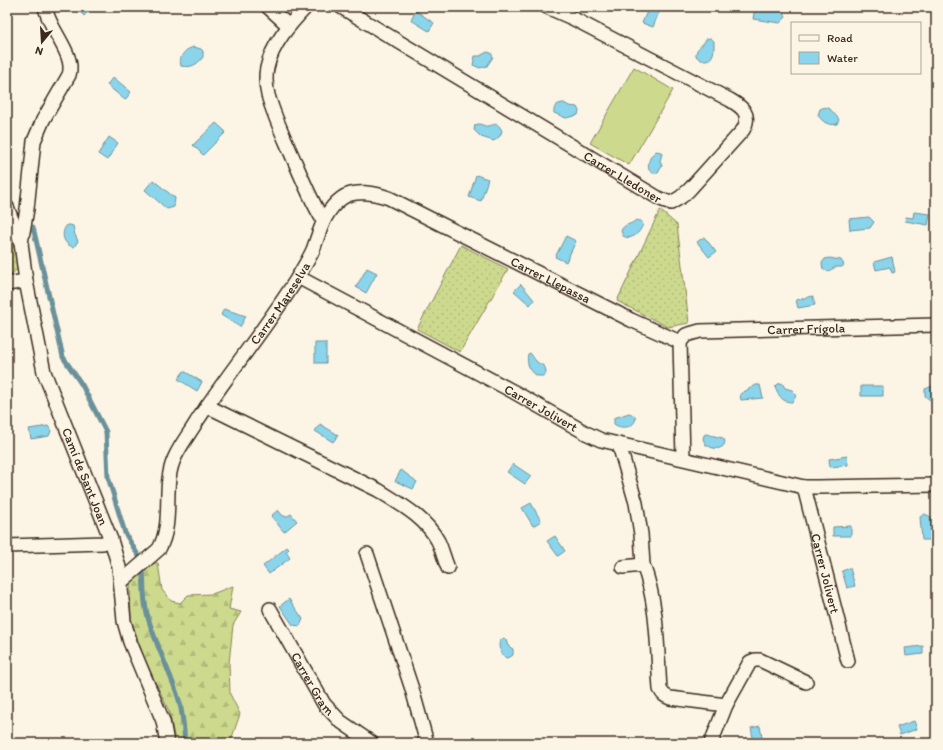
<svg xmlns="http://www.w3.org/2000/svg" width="943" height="750" font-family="Itim,sans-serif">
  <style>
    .grass { fill: url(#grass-dots); stroke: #848256 }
    .forest { fill: url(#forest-firs); stroke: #848256 }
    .pitch { fill: #cdda8e; stroke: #848256 }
    .water { fill: #8bd5ec; stroke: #6b919a }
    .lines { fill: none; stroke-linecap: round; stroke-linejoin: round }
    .stream { stroke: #6b919a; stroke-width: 5 }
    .minor-casing { stroke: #3b2a1e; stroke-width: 16 }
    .minor { stroke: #fcf5e5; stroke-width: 13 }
    .labels { text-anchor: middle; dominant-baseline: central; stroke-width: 3; stroke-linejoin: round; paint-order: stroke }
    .street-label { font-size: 13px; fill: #3b2a1e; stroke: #fcf5e5 }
  </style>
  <defs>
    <pattern id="grass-dots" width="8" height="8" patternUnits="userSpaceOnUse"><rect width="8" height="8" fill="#cdda8e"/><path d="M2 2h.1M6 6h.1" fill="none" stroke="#b1bb7a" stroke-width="1.8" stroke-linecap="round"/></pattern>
    <pattern id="forest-firs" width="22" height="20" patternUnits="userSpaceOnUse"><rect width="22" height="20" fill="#cdda8e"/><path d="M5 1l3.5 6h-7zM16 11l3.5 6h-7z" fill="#b1bb7a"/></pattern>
  </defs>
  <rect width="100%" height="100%" fill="#fcf5e5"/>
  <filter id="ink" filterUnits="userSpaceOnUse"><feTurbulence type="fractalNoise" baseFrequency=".025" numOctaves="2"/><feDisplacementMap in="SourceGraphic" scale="8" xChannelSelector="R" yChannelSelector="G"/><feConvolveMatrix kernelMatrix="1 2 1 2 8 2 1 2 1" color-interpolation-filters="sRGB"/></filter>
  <g filter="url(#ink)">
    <path class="grass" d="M660 210 677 225 689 323 668 327 617 301Z
      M7 226H8L19 264C17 272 13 273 7 275Z
      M461 245 508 269 460 352 417 329Z"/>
    <path class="forest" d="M151 563H158L162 590 171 601 180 603 188 595 212 594 233 586 229 609 241 612 233 625 229 663 230 694 240 714 230 743H175L174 736 169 711 143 656 131 619 130 583Z"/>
    <path class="pitch" d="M634 67 673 90 629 165 590 143Z"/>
    <path class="water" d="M76 7H90L91 8 84 16Z
      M649 7H661L653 27 642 23Z
      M755 7H766L782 10 786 17 780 23 753 19Z
      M416 11 434 23 429 31 411 20Z
      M710 38 714 41C714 48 715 60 705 60 701 61 699 59 696 56 695 48 703 46 706 39Z
      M194 47 201 49 203 51V57C197 65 191 68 181 66L180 61C182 53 186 49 194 47Z
      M487 52 491 53 493 57 487 66 480 68 473 65 475 56H480Z
      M113 77 131 92 125 100 107 85Z
      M564 103 569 106 577 107 579 111 578 115 566 118 554 113C553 106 558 103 564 103Z
      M825 107 830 109 838 118 839 120 837 124C829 126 822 122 818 115L820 109Z
      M216 123 226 132 203 155 193 145Z
      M478 124C481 124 483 125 485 126 493 127 497 119 502 131L500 136 494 141 481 137 474 130 475 125Z
      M109 137 118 143 107 160 98 154Z
      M656 151 661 152 662 154 660 161 662 166 658 173H653L649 170C647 162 650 156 656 151Z
      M476 175 488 179 481 201 469 197Z
      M153 180 175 198 174 207 167 209 145 190Z
      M914 212 930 214 928 225 905 221 906 217 913 218Z
      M869 217 874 222 870 228 850 230 849 219Z
      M636 220 641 221 643 224C640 233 632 241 623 236L621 231C624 223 630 226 636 220Z
      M67 225H70L73 226 75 235 78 241 74 247C63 245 60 233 67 225Z
      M566 236 576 241 566 262 555 257Z
      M704 237 716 252 709 257 697 242Z
      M892 257 895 272 892 273 890 267 876 270 874 262Z
      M829 258 841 260 844 265 842 267H836C831 269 829 273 823 269L822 263 825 259Z
      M367 268 377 273 366 293 356 287Z
      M521 284 534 300 530 305 514 291Z
      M813 296 815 305 798 308 796 300Z
      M224 309 246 316 240 327 221 315Z
      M315 343H326V363H315Z
      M530 353C533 356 534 359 536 361 541 366 546 364 546 373L544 376H537C529 370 526 363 528 354Z
      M184 371 202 382 197 391 178 379Z
      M936 382V398L930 400 925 396V389L933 386Z
      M782 383 785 388 792 390 796 394 795 398 792 402C781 402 779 395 775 387L778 384Z
      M756 385H760L763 398 741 400 740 394Z
      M861 386H883V396H861Z
      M629 413C645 418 628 434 614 424V418Z
      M320 424 338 435 333 442 315 431Z
      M48 426 51 431 49 436 31 439 29 429Z
      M706 434 723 438 725 441 724 445C719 451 712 448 706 445L703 439 704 435Z
      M847 456 848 465 830 467 829 459Z
      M513 464 531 476 525 484 507 472Z
      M401 470 417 482 413 489 395 481Z
      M531 503 541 521 533 526 522 508Z
      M278 510 282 515 286 517 291 514 297 521 284 532 271 516Z
      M925 514 931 517 932 540H922L920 517Z
      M851 526V536H833V527Z
      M555 536 565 551 558 556 547 541Z
      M287 547 289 549 286 552 290 558 269 574 263 566Z
      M850 568 855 586 847 588 842 571Z
      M289 599 303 619 300 626 293 625 280 606Z
      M504 638 506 640 508 646 513 649V655L510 657 506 658C500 653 495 642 504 638Z
      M923 646V654L906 656 905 648Z
      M914 721 917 729 900 735 897 727Z
      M760 726 763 743H754L751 728Z"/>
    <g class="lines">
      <path class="stream" d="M33 227 63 357 82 385 106 432 108 477 125 533 138 555
        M143 568C144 583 143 599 147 614 155 644 170 671 179 700 183 714 184 729 185 743"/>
      <defs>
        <g id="minor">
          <path d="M268 7 289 26"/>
          <path d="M306 7C290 24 272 44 267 68 265 77 266 86 268 95 274 117 285 139 294 160 303 180 311 201 323 220"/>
          <path id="s1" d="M341 7 660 199 671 203 681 197 689 190 743 130C752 114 742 107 730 100L572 18 547 7"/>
          <path id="s2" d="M7 207 21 243 26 281 44 372 111 540 119 567 124 621 130 642 163 721 167 743"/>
          <path d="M21 243 27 209 34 141 43 120 69 75C76 55 49 30 45 7"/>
          <path id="s3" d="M298 277 514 392 586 433 601 440 804 487H817L936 485"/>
          <path d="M7 284 26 281"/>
          <path id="s4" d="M680 342 686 335 700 331 936 325"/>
          <path d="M680 342 683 458"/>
          <path d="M207 406 378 490C400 504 425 517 438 541 442 549 444 559 448 568"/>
          <path d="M619 445 636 503 641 534 643 565"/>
          <path id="s5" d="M804 487 848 661"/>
          <path d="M7 546 103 543 111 540"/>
          <path d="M367 554 412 689 427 743"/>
          <path d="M623 567 643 565C658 604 657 647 660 689 663 695 665 696 670 698L726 705"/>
          <path id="s6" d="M121 582 159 549C175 520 161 486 175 457 181 444 190 433 197 421 229 372 267 327 298 277 303 268 309 259 313 250 320 231 324 211 342 198 354 189 375 193 389 198L631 320 680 342"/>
          <path id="s7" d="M270 609 324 704 340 721 372 743"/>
          <path d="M711 743 726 705 750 662 755 660H760L806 682"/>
        </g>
      </defs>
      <use href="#minor" class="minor-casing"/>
      <use href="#minor" class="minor"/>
    </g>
  </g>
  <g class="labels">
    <g class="street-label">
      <text stroke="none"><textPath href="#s1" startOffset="329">Carrer Lledoner</textPath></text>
      <text stroke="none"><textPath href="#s6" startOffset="684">Carrer Llepassa</textPath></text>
      <text stroke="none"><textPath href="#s6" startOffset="331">Carrer Mareselva</textPath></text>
      <text stroke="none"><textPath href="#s4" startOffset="130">Carrer Frígola</textPath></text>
      <text stroke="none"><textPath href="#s3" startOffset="276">Carrer Jolivert</textPath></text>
      <text stroke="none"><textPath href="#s2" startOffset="282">Camí de Sant Joan</textPath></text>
      <text stroke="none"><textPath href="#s5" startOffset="89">Carrer Jolivert</textPath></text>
      <text stroke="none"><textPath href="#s7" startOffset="86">Carrer Gram</textPath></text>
    </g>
  </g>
  <rect width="943" height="750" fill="none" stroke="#fcf5e5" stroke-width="24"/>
  <rect x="12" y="12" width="919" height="726" fill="none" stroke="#3b2a1e" stroke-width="1.5" filter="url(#ink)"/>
  <rect x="791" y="22" width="130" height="52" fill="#fcf5e5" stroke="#afa495"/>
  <rect x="799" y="35" width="20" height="6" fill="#fcf5e5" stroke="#afa495"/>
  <text x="827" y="42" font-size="12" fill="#3b2a1e">Road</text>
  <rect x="799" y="52" width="20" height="12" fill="#8bd5ec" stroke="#afa495"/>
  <text x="827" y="62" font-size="12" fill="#3b2a1e">Water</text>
  <g transform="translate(42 42) rotate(198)" stroke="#fcf5e5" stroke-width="3" paint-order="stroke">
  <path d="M0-3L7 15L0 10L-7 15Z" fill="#3b2a1e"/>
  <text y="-6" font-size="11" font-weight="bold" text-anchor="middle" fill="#3b2a1e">N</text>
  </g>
</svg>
